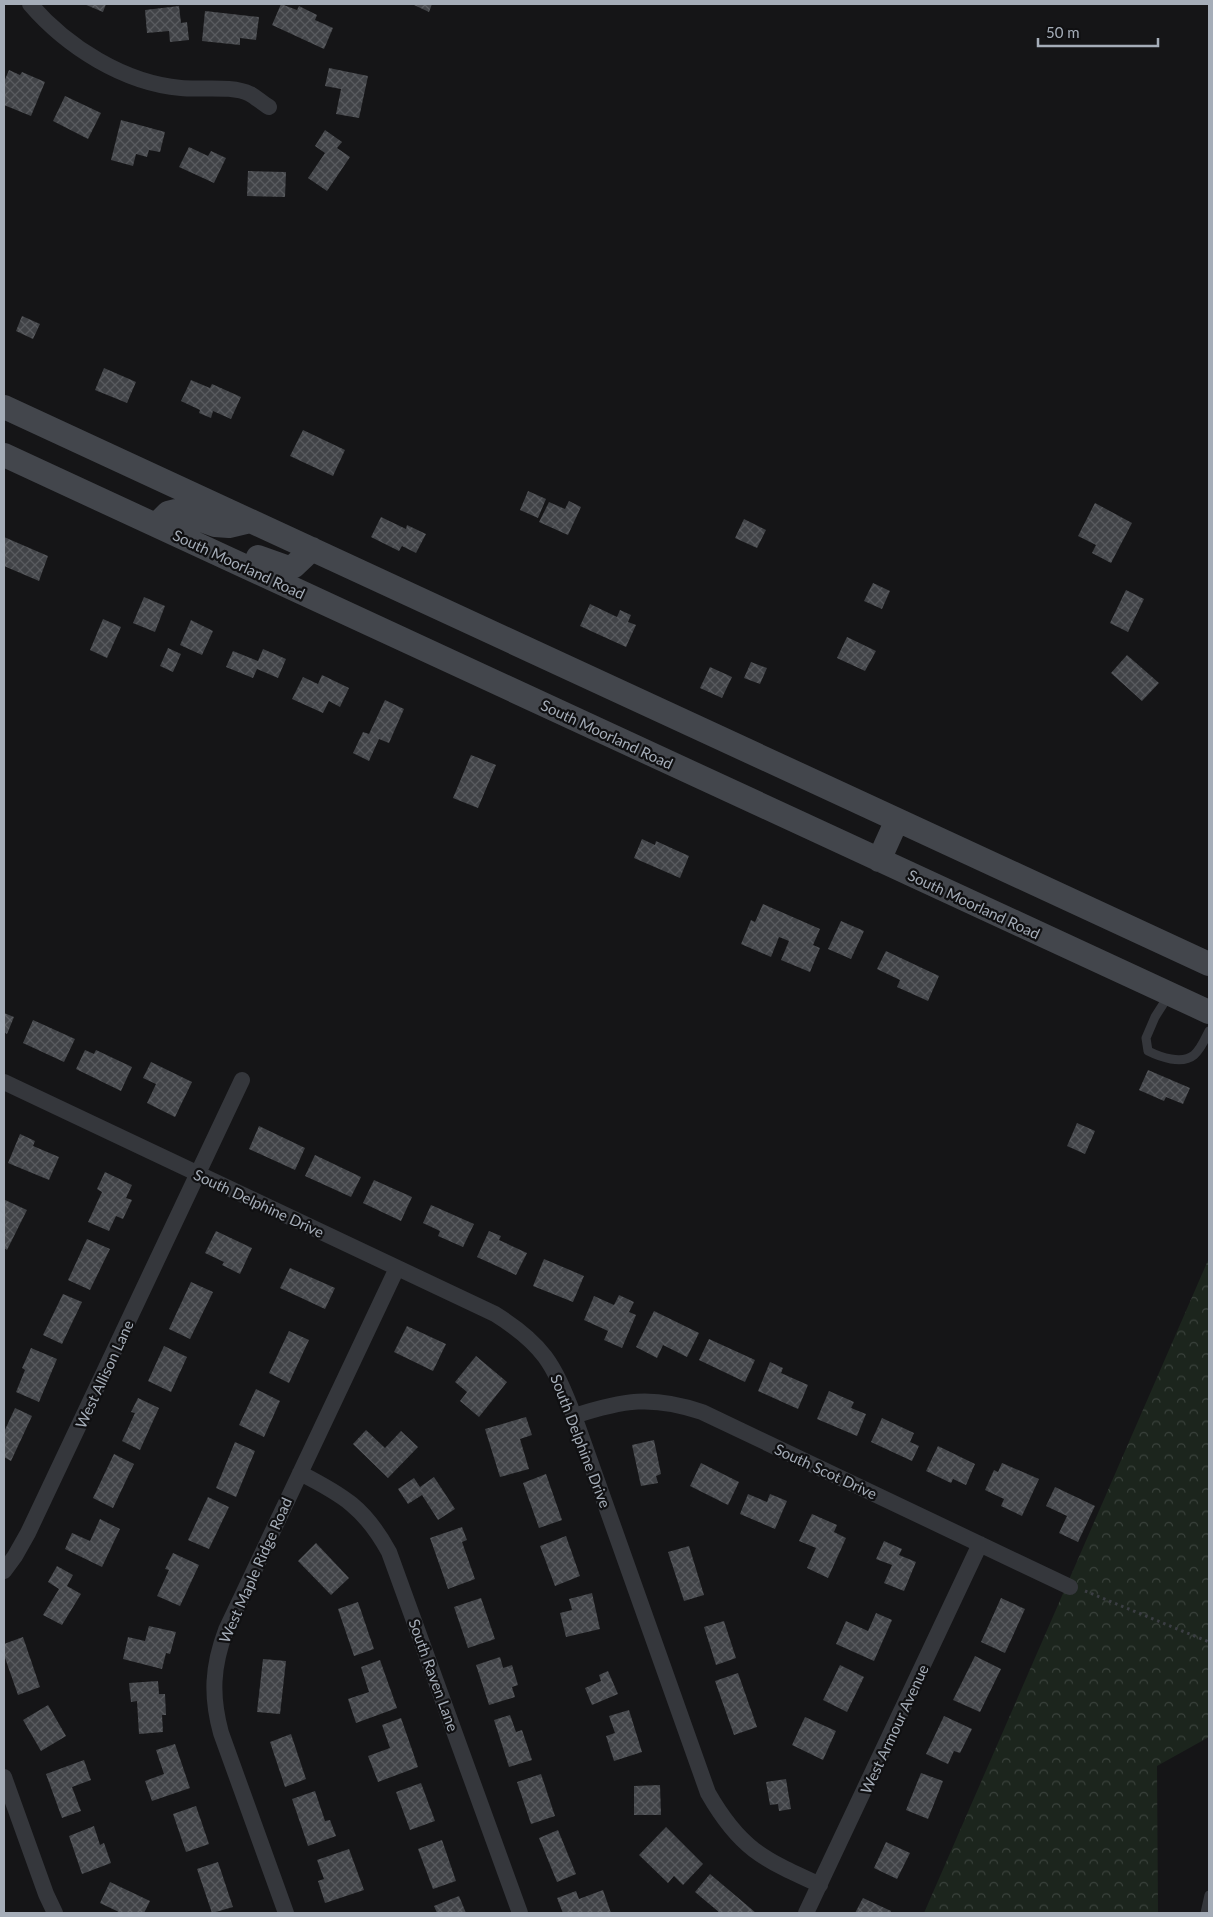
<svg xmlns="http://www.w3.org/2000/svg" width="1213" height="1917" font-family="Lato,sans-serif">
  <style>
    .forest { fill: url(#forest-crowns) }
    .building { fill: url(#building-cross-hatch) }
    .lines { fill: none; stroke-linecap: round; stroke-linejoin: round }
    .path { stroke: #3b3e43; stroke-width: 3; stroke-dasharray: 2.5 4; stroke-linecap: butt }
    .service { stroke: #35373c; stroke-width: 9 }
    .minor { stroke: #35373c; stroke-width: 16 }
    .secondary { stroke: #43464c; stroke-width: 24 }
    .labels { text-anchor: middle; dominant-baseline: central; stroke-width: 4.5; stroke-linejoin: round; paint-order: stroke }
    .street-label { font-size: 15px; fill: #a5adb8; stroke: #101012 }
  </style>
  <defs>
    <pattern id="forest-crowns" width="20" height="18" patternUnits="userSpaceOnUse" patternTransform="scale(1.25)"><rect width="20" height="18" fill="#1c251d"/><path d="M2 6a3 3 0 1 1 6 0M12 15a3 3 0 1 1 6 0" fill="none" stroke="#3a423c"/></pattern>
    <pattern id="building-cross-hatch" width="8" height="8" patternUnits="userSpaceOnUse" patternTransform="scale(1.25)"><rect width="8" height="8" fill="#414347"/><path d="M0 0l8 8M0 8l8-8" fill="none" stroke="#595b5f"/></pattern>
  </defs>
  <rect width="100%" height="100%" fill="#151517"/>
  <path class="forest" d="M1209 1258V1737L1157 1766 1158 1913H924Z"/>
  <path class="building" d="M84 4H106L103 12Z
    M281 4 297 10 299 6 317 15 315 20 333 28 324 49 272 25Z
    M412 4H432L429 12Z
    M179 6 181 23 187 22 189 40 170 42 169 31 147 33 145 10Z
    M205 11 259 17 256 40 240 38V45L202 41Z
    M329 68 368 76 359 118 336 114 341 89 325 86Z
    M9 70 20 75 22 72 45 82 31 116 4 105V82Z
    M65 96 101 113 88 139 53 121Z
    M121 120 165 132 160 152 149 150 147 157 136 154 133 166 111 160Z
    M325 130 342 142 337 148 350 157 327 191 308 178 325 153 315 146Z
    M189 147 208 156 211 151 226 158 214 183 179 167Z
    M248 171 286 172 285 197 247 196Z
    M22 316 40 324 33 339 16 331Z
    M104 368 136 382 127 403 95 390Z
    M191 380 210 388 212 384 241 397 231 419 213 411 211 418 199 413 200 410 181 401Z
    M303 430 345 450 333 476 290 456Z
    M528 491 546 499 538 518 520 510Z
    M569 501 581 507 568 535 539 522 549 502 565 509Z
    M1095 503 1132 523 1111 563 1092 553 1096 545 1078 536Z
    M381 517 406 529 407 525 426 534 416 553 402 546 399 551 371 537Z
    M744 519 766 530 757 548 735 538Z
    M4 537 48 556 39 581 4 566Z
    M873 583 890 591 882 609 864 601Z
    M1126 590 1144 599 1128 632 1110 623Z
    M144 597 165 606 155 632 133 623Z
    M590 604 617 617 620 610 631 615 628 622 636 625 626 647 580 626Z
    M103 619 121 627 107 658 90 650Z
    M191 620 213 631 202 655 180 645Z
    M847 637 876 651 865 671 837 658Z
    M168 648 181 654 173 672 160 666Z
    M263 649 286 659 278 678 257 669 253 678 226 667 233 651 258 661Z
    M1127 655 1159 683 1142 701 1111 673Z
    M751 662 767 668 760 684 744 678Z
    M710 667 732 677 722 698 700 688Z
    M322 675 349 688 340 707 329 701 323 713 292 699 303 677 318 684Z
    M385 700 404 709 389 743 379 739 369 761 353 753 363 732 369 734Z
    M471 755 496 765 478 808 453 798Z
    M642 839 655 845 656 841 689 856 680 878 634 858Z
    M763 904 820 929 813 945 820 948 810 972 781 960 789 941 779 937 771 957 741 944 751 920 755 922Z
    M841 921 864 931 851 959 828 949Z
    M886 951 939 976 928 1001 897 987 900 980 877 969Z
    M4 1013 14 1017 7 1034 4 1032Z
    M33 1020 75 1039 64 1062 23 1043Z
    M85 1050 94 1054 96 1050 132 1067 121 1091 76 1069Z
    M151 1062 192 1082 175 1117 147 1103 156 1084 143 1078Z
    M1148 1070 1190 1088 1183 1104 1166 1097 1164 1101 1139 1090Z
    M1077 1123 1095 1131 1085 1154 1067 1146Z
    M259 1126 305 1148 295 1170 249 1149Z
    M20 1134 35 1141 33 1146 59 1157 49 1180 8 1163Z
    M315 1155 361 1177 351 1197 305 1176Z
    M105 1172 132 1185 126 1198 132 1200 123 1219 116 1216 109 1231 88 1222 102 1192 97 1189Z
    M374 1180 412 1197 401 1221 363 1203Z
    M5 1200 27 1210 7 1250 4 1248V1203Z
    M431 1205 474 1224 463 1247 438 1236 440 1231 423 1223Z
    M216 1231 252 1248 240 1274 222 1265 224 1262 205 1253Z
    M489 1231 501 1236 499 1240 527 1253 516 1275 477 1257Z
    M87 1239 110 1249 90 1290 68 1280Z
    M544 1259 584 1276 573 1302 533 1286Z
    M290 1268 335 1288 325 1309 280 1288Z
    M191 1282 213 1292 190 1339 169 1329Z
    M63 1294 82 1302 62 1344 43 1335Z
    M619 1295 634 1302 629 1312 636 1315 622 1348 604 1340 608 1331 584 1320 594 1296 614 1305Z
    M654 1311 699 1333 687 1357 663 1345 657 1358 636 1347Z
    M407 1326 446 1344 433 1371 394 1352Z
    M289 1331 309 1340 289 1383 269 1373Z
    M709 1339 755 1360 745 1382 699 1360Z
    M164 1346 187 1357 171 1392 148 1381Z
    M31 1348 57 1359 39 1402 16 1392 25 1370 22 1368Z
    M476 1356 507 1382 479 1417 460 1401 467 1392 455 1382Z
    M770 1362 783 1368 781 1373 808 1385 798 1409 758 1391Z
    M256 1389 280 1401 264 1437 239 1425Z
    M829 1391 854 1402 851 1408 866 1414 857 1436 817 1419Z
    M138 1398 159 1408 140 1450 122 1441 135 1413 131 1412Z
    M15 1408 32 1416 11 1461 4 1457V1432Z
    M526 1417 532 1435 520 1439 529 1469 500 1477 485 1429Z
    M882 1418 914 1433 910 1442 919 1446 912 1461 871 1442Z
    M366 1430 385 1448 401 1431 418 1447 388 1478 353 1444Z
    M654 1440 661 1474 656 1476 658 1483 641 1486 632 1445Z
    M235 1442 255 1451 236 1497 216 1488Z
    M938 1446 975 1464 966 1485 953 1479 951 1483 926 1471Z
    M114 1454 134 1464 113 1508 93 1498Z
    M701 1463 739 1482 728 1505 690 1486Z
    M1002 1463 1039 1479 1022 1516 1001 1506 1004 1499 985 1490 994 1470 998 1472Z
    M546 1474 562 1520 539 1528 523 1483Z
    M434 1477 455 1509 438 1520 422 1495 408 1504 398 1489 414 1478 420 1487Z
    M1055 1487 1095 1506 1078 1542 1059 1533 1067 1516 1046 1506Z
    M748 1494 767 1502 770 1494 787 1501 775 1529 740 1514Z
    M208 1497 229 1507 209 1549 188 1540Z
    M812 1514 837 1525 834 1532 846 1538 828 1578 807 1568 816 1548 799 1541Z
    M100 1519 120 1529 102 1567 65 1549 72 1533 90 1541Z
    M462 1527 467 1540 462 1542 475 1579 448 1589 430 1538Z
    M566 1536 580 1576 555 1586 540 1546Z
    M884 1541 902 1549 899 1555 916 1562 904 1591 884 1583 892 1565 876 1559Z
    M316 1543 349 1578 331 1595 298 1561Z
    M689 1546 704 1595 684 1601 668 1552Z
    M173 1553 199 1565 180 1606 157 1596 169 1570 165 1569Z
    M57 1566 73 1575 67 1586 81 1594 62 1625 43 1615 59 1589 48 1582Z
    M592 1593 600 1629 566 1637 560 1613 572 1610 569 1599Z
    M481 1598 495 1639 468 1648 454 1607Z
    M1001 1598 1025 1609 1005 1653 981 1642Z
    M358 1602 374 1649 354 1656 338 1609Z
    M876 1613 892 1620 874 1661 836 1644 846 1621 868 1631Z
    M724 1621 736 1658 716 1665 704 1627Z
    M149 1626 176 1632 170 1654 166 1653 162 1669 123 1659 128 1637 145 1641Z
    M23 1637 40 1687 18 1695 4 1655V1644Z
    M975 1656 1001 1669 980 1712 953 1700Z
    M500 1657 503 1668 512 1665 518 1685 512 1687 515 1697 489 1705 476 1665Z
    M263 1659 286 1661 280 1714 257 1712Z
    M380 1660 397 1708 356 1723 348 1699 369 1692 361 1667Z
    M840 1665 864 1677 847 1712 823 1700Z
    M608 1671 618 1694 592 1705 585 1688 601 1681 599 1675Z
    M738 1673 757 1727 734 1735 715 1681Z
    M158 1681 159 1694H165L166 1715H162L163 1732 139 1734 137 1701 131 1702 129 1683Z
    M48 1705 66 1736 41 1751 23 1720Z
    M629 1710 642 1752 614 1761 606 1736 615 1733 609 1716Z
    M510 1715 516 1732 522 1730 532 1760 509 1767 494 1720Z
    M944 1716 972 1729 960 1753 954 1751 948 1764 926 1754Z
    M805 1717 836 1731 823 1760 792 1745Z
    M401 1718 418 1767 378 1782 368 1756 390 1748 382 1725Z
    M291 1734 306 1779 285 1787 270 1742Z
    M175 1744 190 1788 152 1801 145 1781 164 1774 156 1750Z
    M84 1760 91 1780 72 1787 81 1811 62 1818 46 1774Z
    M921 1773 943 1781 928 1819 906 1810Z
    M541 1774 555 1816 531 1824 517 1782Z
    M786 1779 791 1809 779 1811 778 1804 770 1805 766 1782Z
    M421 1783 435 1821 410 1830 396 1792Z
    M660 1785 661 1815H634V1786Z
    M315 1791 325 1821 330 1820 336 1836 308 1846 292 1799Z
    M196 1806 209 1844 186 1852 173 1814Z
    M94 1826 100 1845 104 1843 111 1863 82 1874 69 1836Z
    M666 1827 703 1864 683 1885 674 1876 668 1883 639 1855Z
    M558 1830 576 1874 557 1882 539 1838Z
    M442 1840 456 1881 433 1889 418 1849Z
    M886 1842 910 1853 897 1879 874 1868Z
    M349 1849 364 1890 325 1903 318 1881 324 1879 317 1860Z
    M218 1862 233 1907 212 1913 197 1869Z
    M710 1874 756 1913H720L695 1892Z
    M110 1882 150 1901 144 1913H121L100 1903Z
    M603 1890 611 1913H563L557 1898 576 1891 579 1899Z
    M459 1896 466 1913H437L434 1906Z
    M863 1898 891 1911 890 1913H855Z"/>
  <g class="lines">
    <path class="path" d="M1085 1591 1209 1642"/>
    <path class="service" d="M1169 995 1155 1017 1146 1038 1148 1051C1160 1057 1182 1065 1194 1055 1201 1049 1205 1039 1209 1031
      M1205 1913 1209 1895"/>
    <path class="minor" d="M30 4C67 47 124 83 181 88 201 90 233 85 250 94 256 97 262 103 269 107
      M4 1082 495 1314C543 1344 554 1364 574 1416L708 1793C740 1849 763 1859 820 1885
      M574 1416C623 1400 652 1395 702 1412L1070 1587
      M300 1473C343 1495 365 1508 389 1552L520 1913
      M4 1571 15 1556 28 1533 242 1080
      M4 1777 46 1894 55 1913
      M286 1913 221 1733C211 1696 212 1667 226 1630L397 1268
      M806 1913 980 1544"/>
    <path class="secondary" d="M4 407 1209 964
      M4 455 1209 1012
      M156 525 168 513 176 511 215 525 229 526 250 521
      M258 557 289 568 294 566 312 549
      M879 860 897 820"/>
  </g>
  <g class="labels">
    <g class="street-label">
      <text transform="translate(239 564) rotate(25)">South Moorland Road</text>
      <text transform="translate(607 734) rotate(25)">South Moorland Road</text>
      <text transform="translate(974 904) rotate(25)">South Moorland Road</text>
      <text transform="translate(259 1203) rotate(25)">South Delphine Drive</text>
      <text transform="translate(104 1374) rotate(-65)">West Allison Lane</text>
      <text transform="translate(581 1441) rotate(69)">South Delphine Drive</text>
      <text transform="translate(826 1471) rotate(25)">South Scot Drive</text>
      <text transform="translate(255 1570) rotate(-66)">West Maple Ridge Road</text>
      <text transform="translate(434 1675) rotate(70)">South Raven Lane</text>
      <text transform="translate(894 1729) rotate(-65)">West Armour Avenue</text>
    </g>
  </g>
  <rect width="1213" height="1917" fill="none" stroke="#a5adb8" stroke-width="10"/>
  <path d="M1038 38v8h120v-8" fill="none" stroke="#a5adb8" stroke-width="2.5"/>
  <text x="1046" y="38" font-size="15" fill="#a5adb8" stroke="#101012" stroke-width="4" paint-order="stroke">50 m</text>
</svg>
